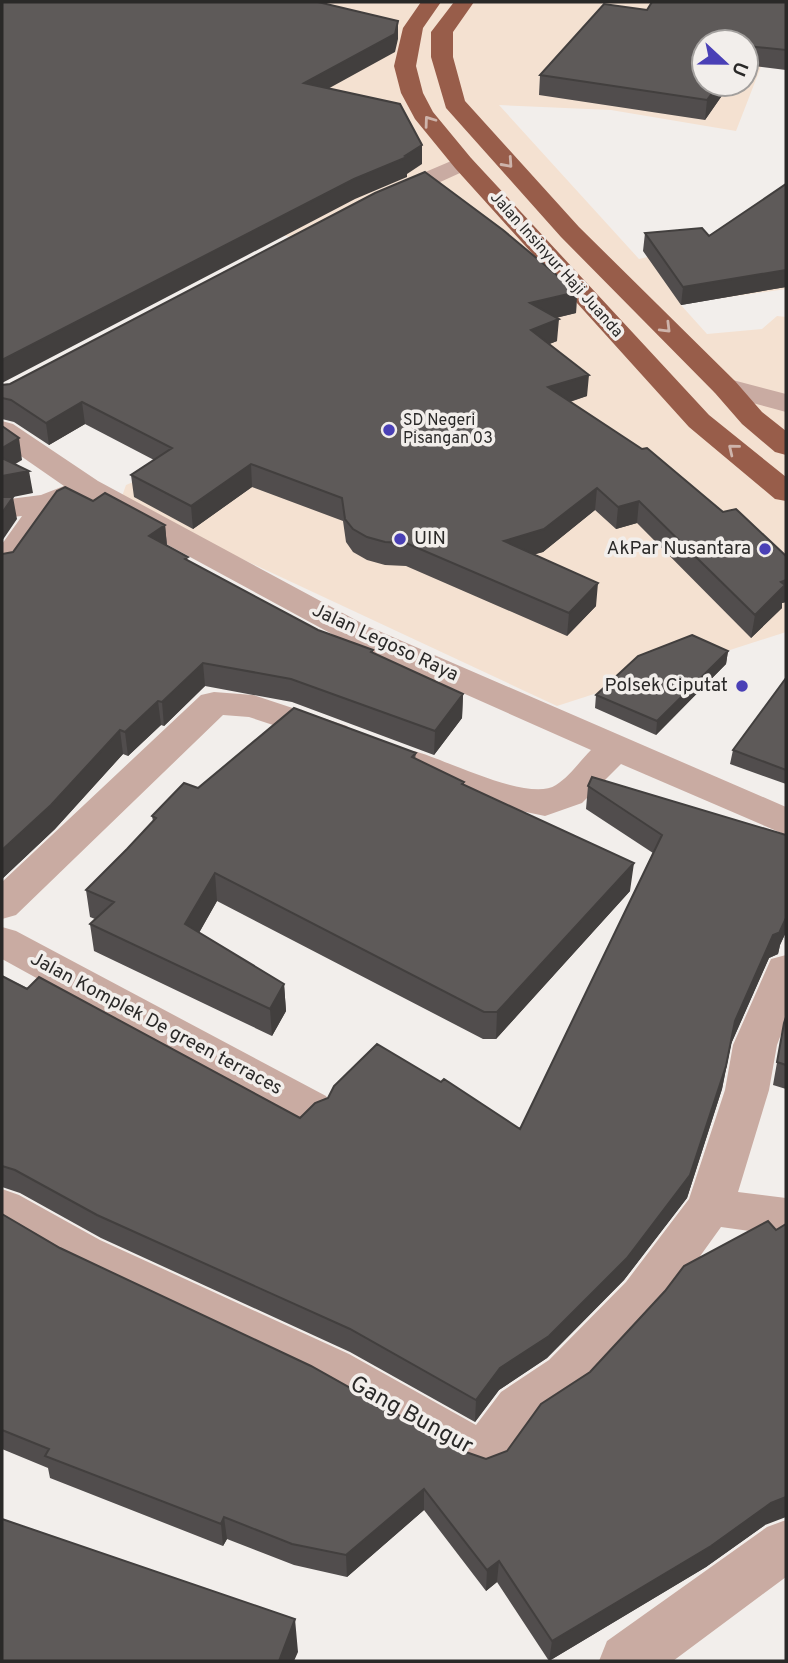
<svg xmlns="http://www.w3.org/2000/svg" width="788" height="1663" font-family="Overpass,sans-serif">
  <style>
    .commercial { fill: #f4e1d1; fill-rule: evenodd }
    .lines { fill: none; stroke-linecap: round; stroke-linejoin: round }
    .minor { fill: #c9aba2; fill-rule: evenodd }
    .highway { fill: #985d4a; fill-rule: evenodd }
    .wall { fill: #514d4d }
    .shaded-wall { fill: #423f3e }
    .building { fill: #5e5a59; stroke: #423f3e; stroke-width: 2 }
    .oneway { stroke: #ceb4ab }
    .poi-dot { fill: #4a40b6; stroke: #f2eeeb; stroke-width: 2.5 }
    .labels { text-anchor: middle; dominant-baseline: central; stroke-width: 7; stroke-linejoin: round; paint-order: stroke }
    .far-street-label { font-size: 16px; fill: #2a2928; stroke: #f2eeeb }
    .far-poi-label { font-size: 16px; fill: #2a2928; stroke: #f2eeeb; text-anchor: start }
    .poi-label { font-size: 19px; fill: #2a2928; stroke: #f2eeeb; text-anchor: end }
    .street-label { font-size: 19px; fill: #2a2928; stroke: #f2eeeb }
    .near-street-label { font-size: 23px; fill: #2a2928; stroke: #f2eeeb }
  </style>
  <rect width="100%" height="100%" fill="#f2eeeb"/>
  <path class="commercial" d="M2 2H786L736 131 611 110 499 105 639 259 734 237 786 252V289L680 304 707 334 762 329 777 316 786 317V632L557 706 120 502 126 485 310 406 313 244 147 194ZM704 42H746V84H704Z"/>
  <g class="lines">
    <path class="minor" d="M463 156 471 158 475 163 471 168 394 203 385 205 376 203 373 198 376 193Z
      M725 378 786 394V412L715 393 711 387 715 381Z
      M2 421 13 424 98 481 365 625 786 807V835L621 764 582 803 545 816 487 804 401 771 395 763 401 755 414 751C445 759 529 803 556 785 569 777 580 761 591 750L341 639 85 500 58 511 14 573 2 576V544L22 516 2 518V500L41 495 64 486 2 443Z
      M214 692 253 695 347 726 352 734 347 742 334 745 249 717 223 715 16 915 2 919V882L201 695Z
      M2 927 16 931 326 1096 332 1108 326 1120 310 1125 294 1120 2 959Z
      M786 955V1021L777 1045 769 1090 738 1192 786 1198V1236L721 1227 660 1312 585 1392 537 1424 503 1471 485 1478 463 1471 313 1386 66 1268 2 1231V1189L19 1195 100 1240 349 1354 476 1425 501 1392 549 1360 626 1282 689 1199 725 1090 733 1045 771 959Z
      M786 1520V1577L673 1661H599L607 1641 767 1527Z"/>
    <path class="highway" d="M421 2H441L423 28 416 66 423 93 433 112 471 158 709 415 786 477V501L775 499 689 427 455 168 415 119 401 93 394 66 403 28Z
      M454 2H474L453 32V57L465 101 579 227 735 381 762 412 786 431V455L775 452 742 424 715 393 561 237 446 108 431 57V32Z"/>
  </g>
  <path class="wall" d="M786 2V70L746 65V42L730 84 705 120 539 95 540 75 647 10Z
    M786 184V287L681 305 643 251 645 233 709 236Z
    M577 292 576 313 556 318 557 341 549 344 587 396 570 402 786 556V602L782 603V608L751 638 637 523 616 529 595 510 543 552 534 554 596 606 567 636 406 566 385 565 367 560 353 552 346 542 343 521 252 487 193 529 134 497 131 475 154 460 85 424 49 445 14 422 2 419V385Z
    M93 501 165 525 167 545 189 562 318 630 373 650V653L463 694 462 718 434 755 292 702 205 686 164 726 161 725 128 756 123 754 55 829 2 879V554L13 552Z
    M728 651 726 664 656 735 595 708 596 695Z
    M786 678V784L730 764 733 750Z
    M416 753 415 759 464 782V785L630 891 496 1039H483L217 901 199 933 284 984 286 1011 272 1036 94 951 90 924 95 919 90 917 86 890 127 849 153 821 152 816 198 788Z
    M588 786 786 835V932L780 945 778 954 769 958 731 1044 722 1089 687 1198 624 1280 547 1358 499 1390 475 1422 350 1352 101 1238 20 1193 2 1187V976L300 1118 520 1129 653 853 586 809Z
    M786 1017V1089L773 1085 784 1023Z
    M2 1214 60 1248 463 1451 486 1459 765 1525 706 1567 549 1661 497 1582 486 1591 424 1510 347 1577 294 1565 227 1539 223 1546 50 1478 48 1468 2 1449Z"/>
  <path class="shaded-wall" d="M398 21V39L395 52 304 102V83Z
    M719 84H730L705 120 707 100Z
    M422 145V164L407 174V177L355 199 2 383V360L354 179 405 156Z
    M786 270V287L681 305 683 287Z
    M577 292 576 313 529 324 530 303Z
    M559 319 557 341 530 352 531 330Z
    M589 375 587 396 546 409 548 387Z
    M82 402 85 424 49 445 46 423Z
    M19 438 22 460 2 472V448Z
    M251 464 252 487 193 529 191 506Z
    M29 471 33 493 13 497 17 519 2 541V476Z
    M597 488 595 510 543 552 503 564 504 541Z
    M639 501 637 523 616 529 618 507Z
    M165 525 167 547 149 536Z
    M786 580V602L782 603V608L751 638 755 615 781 582Z
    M598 583 596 606 567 636 569 613Z
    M728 651 726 664 656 735 657 721Z
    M203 663 205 686 164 726 162 702Z
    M463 694 462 718 434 755 435 731Z
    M158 701 161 725 128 756 125 732Z
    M120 730 123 754 55 829 2 879V850Z
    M634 863 630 891 496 1039 497 1012Z
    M215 873 217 901 188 952 185 924Z
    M786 918V932L780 945 778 954 769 958 731 1044 722 1089 687 1198 624 1280 547 1358 499 1390 475 1422 476 1400 735 1021 773 935Z
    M284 984 286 1011 272 1036 270 1009Z
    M424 1489V1510L347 1577 346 1555Z
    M786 1497V1517L765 1525 706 1567 549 1661 552 1641 771 1503Z
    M224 1517 227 1539 223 1546 221 1524Z
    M499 1561 497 1582 486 1591 487 1570Z
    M295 1619 298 1652 294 1661H279Z"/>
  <path class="building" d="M2 2H318L398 21 395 34 304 83 400 104 422 145 405 156 407 157 354 179 2 360Z
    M652 2H786V50L746 46V42H704V84H719L707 100 540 75 604 4 647 10Z
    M425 172 503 230 577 292 530 303 559 319 531 330 589 375 548 387 642 449 647 448 723 512 736 509 786 556V580L781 582 785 585 755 615 639 501 618 507 597 488 544 529 504 541 598 583 569 613 406 543 385 542 367 537 353 529 345 519 342 498 251 464 191 506 131 475 172 448 82 402 46 423 11 400 2 398V385L10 384 375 193Z
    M786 184V270L683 287 645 233 702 228 709 236Z
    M2 426 19 438 2 448Z
    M2 458 29 471 2 476Z
    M65 487 93 501 105 493 165 525 149 536 188 557 185 559 318 630 373 650 371 652 463 694 435 731 291 679 203 663 162 702 158 701 125 732 120 730 51 805 2 850V554L13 552 57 491Z
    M2 497H13L2 513Z
    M692 635 728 651 657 721 596 695 638 656Z
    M786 678V770L733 750Z
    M294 708 416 753 412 757 464 782 462 784 634 863 497 1012H484L215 873 185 924 284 984 270 1009 90 924 114 902 86 890 127 849 156 818 152 816 184 783 198 788Z
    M592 777 786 835V918L780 931H783L773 935 735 1021 726 1066 690 1175 627 1258 549 1336 500 1368 476 1400 350 1329 97 1215 15 1170 2 1166V976L27 989 39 977 300 1118 315 1103 328 1098 334 1086 377 1044 441 1082 444 1079 520 1129 662 835 588 786Z
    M786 1017V1065L777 1062 784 1023Z
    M2 1214 60 1248 311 1366 463 1451 486 1459 507 1451 541 1404 590 1372 665 1291 684 1266 768 1221 776 1230 786 1224V1497L771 1503 711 1546 552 1641 499 1561 487 1570 424 1489 346 1555 292 1544 224 1517 221 1524 45 1456 49 1449 2 1430Z
    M2 1519 295 1619 279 1661H2Z"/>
  <defs><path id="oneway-chevron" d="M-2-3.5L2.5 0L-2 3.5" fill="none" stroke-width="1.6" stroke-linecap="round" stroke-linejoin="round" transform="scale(1.75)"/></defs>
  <g class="oneway">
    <use href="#oneway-chevron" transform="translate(429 121) rotate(-126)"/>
    <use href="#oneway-chevron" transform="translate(508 163) rotate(48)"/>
    <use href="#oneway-chevron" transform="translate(666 328) rotate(45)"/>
    <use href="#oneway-chevron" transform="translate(733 449) rotate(-141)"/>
  </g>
  <g class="poi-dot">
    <circle cx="389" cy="430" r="7"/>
    <circle cx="400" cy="539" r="7"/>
    <circle cx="765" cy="549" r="7"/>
    <circle cx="742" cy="686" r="7"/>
  </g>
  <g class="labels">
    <g class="far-street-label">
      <text transform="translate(556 265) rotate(48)">Jalan Insinyur Haji Juanda</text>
    </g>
    <g class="far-poi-label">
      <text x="403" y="421">SD Negeri<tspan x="403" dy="18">Pisangan 03</tspan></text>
    </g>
    <g class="poi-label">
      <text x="414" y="539" text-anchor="start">UIN</text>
      <text x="751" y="549">AkPar Nusantara</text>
      <text x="728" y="686">Polsek Ciputat</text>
    </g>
    <g class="street-label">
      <text transform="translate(385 643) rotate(25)">Jalan Legoso Raya</text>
      <text transform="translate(156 1024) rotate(28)">Jalan Komplek De green terraces</text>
    </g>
    <g class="near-street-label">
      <text transform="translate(411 1416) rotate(29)">Gang Bungur</text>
    </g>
  </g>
  <rect width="788" height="1663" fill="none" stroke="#2a2928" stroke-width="7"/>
  <g transform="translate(725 63) rotate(112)"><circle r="33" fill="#f2eeeb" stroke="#a29f9d" stroke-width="2"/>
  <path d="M0-5L12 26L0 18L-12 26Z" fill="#4a40b6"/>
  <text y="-10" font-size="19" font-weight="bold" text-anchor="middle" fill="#2a2928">U</text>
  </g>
</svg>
